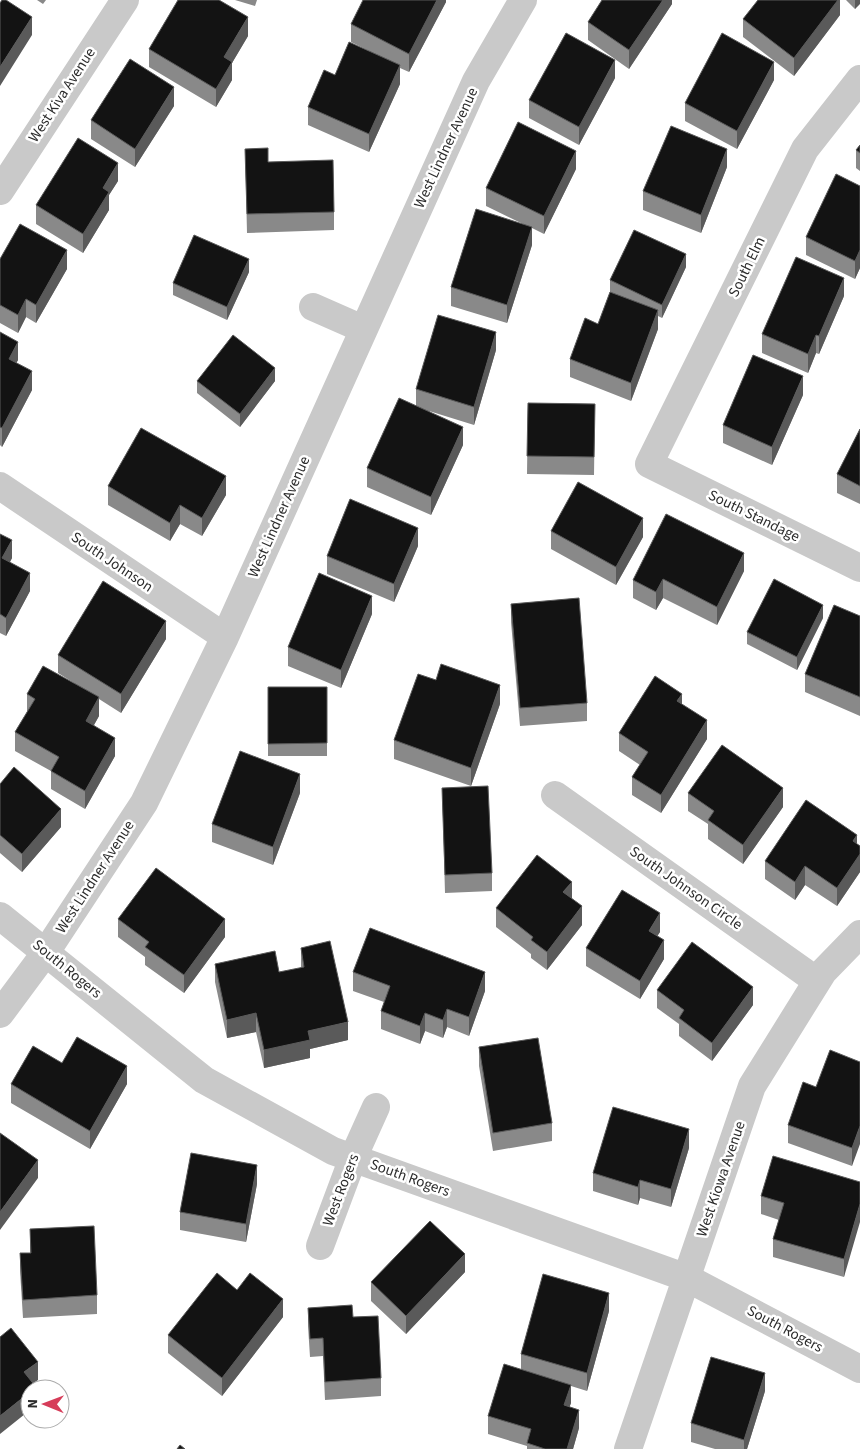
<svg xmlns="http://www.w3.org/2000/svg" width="860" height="1449" font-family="'Source Sans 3',sans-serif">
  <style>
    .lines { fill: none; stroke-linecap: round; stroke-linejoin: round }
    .minor { stroke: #c9c9c9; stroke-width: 28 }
    .wall { fill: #898989 }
    .shaded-wall { fill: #5a5a5a }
    .building { fill: #131313; stroke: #5a5a5a }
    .labels { text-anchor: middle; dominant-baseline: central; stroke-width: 5; stroke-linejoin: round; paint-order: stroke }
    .street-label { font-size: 15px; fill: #2c2c2c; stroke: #fff }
  </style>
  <rect width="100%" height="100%" fill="#fff"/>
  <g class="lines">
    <path class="minor" d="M860 79 805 149 649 464 860 568
      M0 191 125 0
      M313 307 363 329
      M0 486 225 637
      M555 795 817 981
      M0 916 204 1080 333 1151 687 1278 860 1369
      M0 1014 46 952 144 803 225 637 476 81 523 0
      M320 1246 353 1158 376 1107
      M628 1449 752 1086 823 972 860 934"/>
  </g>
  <path class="wall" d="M37 0H46L43 4Z
    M235 0H257L255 6Z
    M446 0V2L409 72 400 68V84L369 152 308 125V107L335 75 369 51 351 42V24Z
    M672 0V4L629 69 588 40V22Z
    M840 0V15L794 76 743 37V19Z
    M846 0H860L855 9Z
    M248 36 232 63V80L216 107 149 67V49Z
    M615 78 579 145 529 118V100Z
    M774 80 737 149 685 121V103Z
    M174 106 135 167 91 139V120Z
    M860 145V171L856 168V150Z
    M245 149 268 162 334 212V230L247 233Z
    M727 167 701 233 643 210V191Z
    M576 169 544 234 532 228V245L507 323 451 306V287L523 224 486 206V188Z
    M118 181 109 195V210L83 253 36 224V205Z
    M860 186V268L855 279 806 255V237Z
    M0 259 67 269 36 323 26 317 18 333 0 323Z
    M686 267 662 318 658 316V329L631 401 570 377V359L598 324 610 292V280Z
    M249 272 227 320 173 295V283Z
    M844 296 819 354 816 353 808 373 762 353V334Z
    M0 332 18 360 16 363 32 390 2 447 0 445Z
    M496 350 474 425 429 411 463 445 431 515 367 487V468L416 406V389Z
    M197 381H275L240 427 197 393Z
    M803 395 772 465 723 443V425Z
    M528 403 595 404 594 475 527 474Z
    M860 429V504L837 493V474Z
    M108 486 226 495 202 536 180 524 170 541 108 505Z
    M551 531 643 537 616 585 551 549Z
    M0 534 12 558 10 562 30 591 6 636 0 633Z
    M418 546 394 602 327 574V556Z
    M744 571 717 625 663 598 656 610 633 598V580Z
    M511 604 587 703V721L520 726 511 622Z
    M372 614 341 688 288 666V647Z
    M860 616V716L805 692V674Z
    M823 618 797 670 747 644V632Z
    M166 639 121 713 99 699V716L94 725 115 756 85 809 51 789V771L15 751V732L27 712V694L74 683 58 673V655Z
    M268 687H327V756H268Z
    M500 704 471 786 394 759V740Z
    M619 733 707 739 661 813 632 795V777L640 765 619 751Z
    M0 784 61 827 22 872 0 853Z
    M442 788 492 873V891L445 893Z
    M300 793 273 865 212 842V824Z
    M688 793 783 807 743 864 708 839V824L688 811Z
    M857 844 860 846V872L837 906 805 885 795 900 765 879V861Z
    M572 899 582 925 547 970 531 958V954L496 927V908Z
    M118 919 225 937 184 993 145 965V957L118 937Z
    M660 932 657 936 664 959 640 999 586 966V948Z
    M301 948 348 1040 310 1049V1058L264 1068 256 1032 227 1038 215 982V964L279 972 301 968Z
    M353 972 485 991 469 1036 447 1027 443 1038 425 1031 420 1044 381 1029V1011L384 1002 353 991Z
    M657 990 753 1005 712 1061 679 1036V1024L657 1008Z
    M479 1047 552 1123V1141L493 1151 479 1066Z
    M860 1062 852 1166 788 1143V1125L816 1087Z
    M62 1063 127 1084 90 1149 11 1103V1084Z
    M689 1148 671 1207 640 1198 638 1205 593 1191V1173Z
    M860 1182 844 1277 773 1257V1239L779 1220 761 1214V1196Z
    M257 1184 246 1242 180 1230V1212Z
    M30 1229 97 1295V1314L23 1318 20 1271V1253H30Z
    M465 1272 406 1334 371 1301V1282Z
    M237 1290 283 1317 222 1396 168 1353V1335Z
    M308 1308 353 1317 381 1378V1396L325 1400 323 1356 310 1357 308 1326Z
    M609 1311 587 1391 571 1386V1403L569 1407 579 1428 573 1449H527V1446L488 1434V1416L521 1370V1354Z
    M765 1391 747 1449H715L691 1442V1423Z"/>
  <path class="shaded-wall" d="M437 0H446V2L409 72V54Z
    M663 0H672V4L629 69V50Z
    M838 0H840V15L794 76V58Z
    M855 0H860V4L855 9Z
    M32 17V35L0 86V67Z
    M248 17V36L232 63V80L216 107V89L224 57Z
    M615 60V78L579 145V127Z
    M774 62V80L737 149V131Z
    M400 65V84L369 152V134Z
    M174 87V106L135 167V149Z
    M727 149V167L701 233V215Z
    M576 151V169L544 234V216Z
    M118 163V181L109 195V210L83 253V234L103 188Z
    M532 227V245L507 323V305Z
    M67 250V269L36 323V305Z
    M860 250V268L855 279V261Z
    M686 254V267L662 318V305Z
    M249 259V272L227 320V307Z
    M844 278V296L819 354V336Z
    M26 299V317L18 333V315Z
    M658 310V329L631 401V383Z
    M496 332V350L474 425V407Z
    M816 335V353L808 373V354Z
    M18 342V360L9 377V359Z
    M275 368V381L240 427V414Z
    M32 371V390L2 447V428Z
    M803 376V395L772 465V447Z
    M463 427V445L431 515V497Z
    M226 476V495L202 536V518Z
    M180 505V524L170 541V523Z
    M643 518V537L616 585V567Z
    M418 528V546L394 602V584Z
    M12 540V558L2 577V558Z
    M744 553V571L717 625V607Z
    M30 573V591L6 636V618Z
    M663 579V598L656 610V592Z
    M372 596V614L341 688V670Z
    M823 605V618L797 670V657Z
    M166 621V639L121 713V694Z
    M500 685V704L471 786V768Z
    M682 694V712L677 701Z
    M99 697V716L86 739V721Z
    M707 720V739L661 813V795Z
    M115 738V756L85 809V791Z
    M300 774V793L273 865V847Z
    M783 788V807L743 864V845Z
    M61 809V827L22 872V854Z
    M857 835V853L853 841Z
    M860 854V872L837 906V888Z
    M805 866V885L795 900V882Z
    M572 882V900L563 892Z
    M582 906V925L547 970V952Z
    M660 913V932L649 949V931Z
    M225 919V937L184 993V975Z
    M664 940V959L640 999V981Z
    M485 972V991L469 1036V1017Z
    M753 987V1005L712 1061V1043Z
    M447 1009V1027L443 1038V1020Z
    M256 1013V1032L227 1038V1020Z
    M425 1013V1031L420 1044V1026Z
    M348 1022V1040L310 1049V1058L264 1068V1050L308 1031Z
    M127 1066V1084L90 1149V1131Z
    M860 1126V1144L852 1166V1148Z
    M689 1129V1148L671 1207V1189Z
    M38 1160V1178L0 1230V1212Z
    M257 1165V1184L246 1242V1224Z
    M640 1180V1198L638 1205V1187Z
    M860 1204V1222L844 1277V1259Z
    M465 1254V1272L406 1334V1316Z
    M609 1293V1311L587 1391V1373Z
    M283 1299V1317L222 1396V1378Z
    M38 1362V1380L24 1390V1372Z
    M765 1373V1391L747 1449H744V1440Z
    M571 1385V1403L564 1423V1405Z
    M30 1392V1410L0 1434V1416Z
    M579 1410V1428L573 1449H567Z"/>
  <path class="building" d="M2 0H6L32 17 0 67V3Z
    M178 0H219L248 17 224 57 232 62 216 89 149 49Z
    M363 0H437L409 54 351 24Z
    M602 0H663L629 50 588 22Z
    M758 0H838L794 58 743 19Z
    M566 33 615 60 579 127 529 100Z
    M722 33 774 62 737 131 685 103Z
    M349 42 400 65 369 134 308 107 324 70 335 75Z
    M130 59 174 87 135 149 91 120Z
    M518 122 576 151 544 216 486 188Z
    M671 126 727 149 701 215 643 191Z
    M78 138 118 163 103 188 109 192 83 234 36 205Z
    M860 145V153L856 150Z
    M268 148V162L333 160 334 212 247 214 245 149Z
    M836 174 860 186V250L855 261 806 237Z
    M476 209 532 227 507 305 451 287Z
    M20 224 67 250 36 305 26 299 18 315 0 305V259Z
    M634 230 686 254 662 305 610 280Z
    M194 235 249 259 227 307 173 283Z
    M796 257 844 278 819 336 816 335 808 354 762 334Z
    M610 292 658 310 631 383 570 359 585 318 598 324Z
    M438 315 496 332 474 407 416 389Z
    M0 332 18 342 9 359 32 371 2 428 0 427Z
    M233 335 275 368 240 414 197 381Z
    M753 355 803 376 772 447 723 425Z
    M399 398 463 427 431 497 367 468Z
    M528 403 595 404 594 457 527 456Z
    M141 428 226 476 202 518 180 505 170 523 108 486Z
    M860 429V486L837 474Z
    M578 482 643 518 616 567 551 531Z
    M350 499 418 528 394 584 327 556Z
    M666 514 744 553 717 607 663 579 656 592 633 580Z
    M0 534 12 540 2 558 30 573 6 618 0 614Z
    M319 573 372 596 341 670 288 647Z
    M774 579 823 605 797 657 747 632Z
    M103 581 166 621 121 694 58 655Z
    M579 598 587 703 520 708 511 604Z
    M834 605 860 616V697L805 674Z
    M441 664 500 685 471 768 394 740 418 674 436 680Z
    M43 666 99 697 86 721 115 738 85 791 51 771 59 757 15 732 35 699 27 694Z
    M655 676 682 694 677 701 707 720 661 795 632 777 648 752 619 733Z
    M268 687H327V743L268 744Z
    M722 745 783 788 743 845 708 820 714 811 688 793Z
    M240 751 300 774 273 847 212 824Z
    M14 767 61 809 22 854 0 835V784Z
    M488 786 492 873 445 875 442 788Z
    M806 800 857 835 853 841 860 846V854L837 888 805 866 795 882 765 861Z
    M537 855 572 882 563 892 582 906 547 952 531 940 533 937 496 908Z
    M156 868 225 919 184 975 145 947 149 942 118 919Z
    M622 890 660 913 649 931 664 940 640 981 586 948Z
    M370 928 485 972 469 1017 447 1009 443 1020 425 1013 420 1026 381 1011 390 986 353 972Z
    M330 941 348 1022 308 1031 310 1040 264 1050 256 1013 227 1020 215 964 275 951 279 972 304 967 301 948Z
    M692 942 753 987 712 1043 679 1018 684 1010 657 990Z
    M77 1037 127 1066 90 1131 11 1084 33 1046 62 1063Z
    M538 1038 552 1123 493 1133 479 1047Z
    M830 1050 860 1062V1126L852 1148 788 1125 803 1082 816 1087Z
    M613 1107 689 1129 671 1189 640 1180 638 1187 593 1173Z
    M0 1133 38 1160 0 1212Z
    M191 1153 257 1165 246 1224 180 1212Z
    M773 1156 860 1182V1204L844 1259 773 1239 784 1203 761 1196Z
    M430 1221 465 1254 406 1316 371 1282Z
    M94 1226 97 1295 23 1300 20 1253H31L30 1229Z
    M217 1273 237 1290 250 1273 283 1299 222 1378 168 1335Z
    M543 1274 609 1293 587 1373 521 1354Z
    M352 1305 353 1317 378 1316 381 1378 325 1382 323 1338 310 1339 308 1308Z
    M11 1328 38 1362 24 1372 36 1387 34 1389H30V1392L0 1416V1337Z
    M711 1357 765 1373 744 1440 691 1423Z
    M504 1364 571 1385 564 1405 579 1410 567 1449H545L527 1443 531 1429 488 1416Z
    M180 1445 185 1449H177Z"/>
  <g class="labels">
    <g class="street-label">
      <text transform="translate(62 95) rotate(-57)">West Kiva Avenue</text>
      <text transform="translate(446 148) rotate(-65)">West Lindner Avenue</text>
      <text transform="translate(747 267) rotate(-64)">South Elm</text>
      <text transform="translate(754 516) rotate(26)">South Standage</text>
      <text transform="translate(279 517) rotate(-66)">West Lindner Avenue</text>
      <text transform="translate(112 562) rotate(34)">South Johnson</text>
      <text transform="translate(95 877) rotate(-57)">West Lindner Avenue</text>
      <text transform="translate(686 888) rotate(35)">South Johnson Circle</text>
      <text transform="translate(67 969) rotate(39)">South Rogers</text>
      <text transform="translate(410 1178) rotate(20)">South Rogers</text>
      <text transform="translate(721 1179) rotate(-71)">West Kiowa Avenue</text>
      <text transform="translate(341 1190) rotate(-69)">West Rogers</text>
      <text transform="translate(785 1329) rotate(28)">South Rogers</text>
    </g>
  </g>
  <g transform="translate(45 1404) rotate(271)"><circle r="24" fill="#ffffff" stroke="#ababab"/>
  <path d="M0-4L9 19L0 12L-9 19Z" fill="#d63c59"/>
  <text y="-8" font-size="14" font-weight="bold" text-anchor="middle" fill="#2c2c2c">N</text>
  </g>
</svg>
